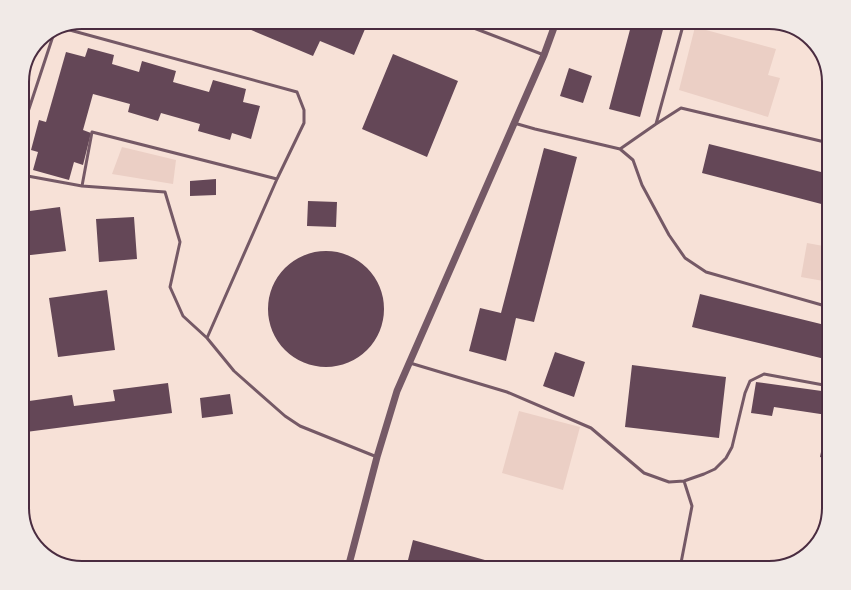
<svg xmlns="http://www.w3.org/2000/svg" width="851" height="590" font-family="'Open Sans',sans-serif">
  <style>
    .green { fill: #ebcfc5 }
    .building { fill: #644757 }
    .lines { fill: none; stroke-linecap: round; stroke-linejoin: round }
    .service { stroke: #755966; stroke-width: 3 }
    .tertiary { stroke: #755966; stroke-width: 7 }
    .rim { fill: none; stroke: #4a2c40; stroke-width: 2 }
  </style>
  <rect width="100%" height="100%" fill="#f7e1d7"/>
  <path class="green" d="M695 27 776 49 768 75 780 78 768 117 679 90Z
    M122 147 176 160 173 184 112 174Z
    M807 243 829 247V282L801 277Z
    M519 411 580 427 563 490 502 473Z"/>
  <path class="building" d="M232 22H311L328 30 332 22H368L354 55 320 41 313 56Z
    M632 22H665L640 117 609 109Z
    M88 48 114 55 112 64 139 72 142 61 176 71 173 82 209 92 213 80 246 89 243 102 260 106 251 139 232 133 230 140 198 131 200 124 161 113 158 121 128 112 130 104 93 94 83 130 91 133 83 165 74 162 69 180 33 170 38 152 31 150 39 120 46 122 66 52 85 57Z
    M393 54 458 81 427 157 362 129Z
    M569 68 592 76 583 103 560 96Z
    M709 144 829 174V206L702 173Z
    M544 148 577 157 534 322 516 318 506 361 469 351 480 308 501 313Z
    M216 179V195L190 196V181Z
    M308 201 337 202 336 227 307 226Z
    M60 207 66 251 22 256V212Z
    M134 217 137 259 99 262 96 219Z
    M268 309a58 58 0 1 1 116 0a58 58 0 1 1-116 0Z
    M107 290 115 350 58 357 49 298Z
    M700 294 829 326V360L692 327Z
    M555 352 585 362 574 397 543 386Z
    M632 365 726 377 719 438 625 427Z
    M756 382 829 392V404L827 415 774 407 772 416 751 413Z
    M168 383 172 413 26 432 22 402 72 395 74 406 115 401 113 390Z
    M230 394 233 414 202 418 200 398Z
    M823 442 829 443V459L820 457Z
    M413 540 514 568H406Z"/>
  <g class="lines">
    <path class="service" d="M458 22 544 55
      M66 29 297 92 304 110V123L277 179 207 338 234 371 285 416 300 426 377 457
      M514 123 535 129 620 149 656 124 681 108 829 143
      M656 124 684 22
      M22 130 54 33
      M620 149 633 160 642 185 669 235 685 258 706 272 829 307
      M22 175 82 186
      M207 338 183 316 170 287 180 242 165 192 82 186 92 132 277 179
      M410 363 507 392 591 428 644 473 669 482 684 481 704 474 715 469 726 458 732 447 745 393 750 381 764 374 829 386
      M680 568 692 506 684 481"/>
    <path class="tertiary" d="M348 568 377 457 397 391 544 55 556 22"/>
  </g>
  <path d="M0 0H851V590H0ZM82 29H769A53 53 0 0 1 822 82V508A53 53 0 0 1 769 561H82A53 53 0 0 1 29 508V82A53 53 0 0 1 82 29Z" fill="#f1eae7" fill-rule="evenodd"/>
  <path class="rim" d="M82 29H769A53 53 0 0 1 822 82V508A53 53 0 0 1 769 561H82A53 53 0 0 1 29 508V82A53 53 0 0 1 82 29Z"/>
</svg>
